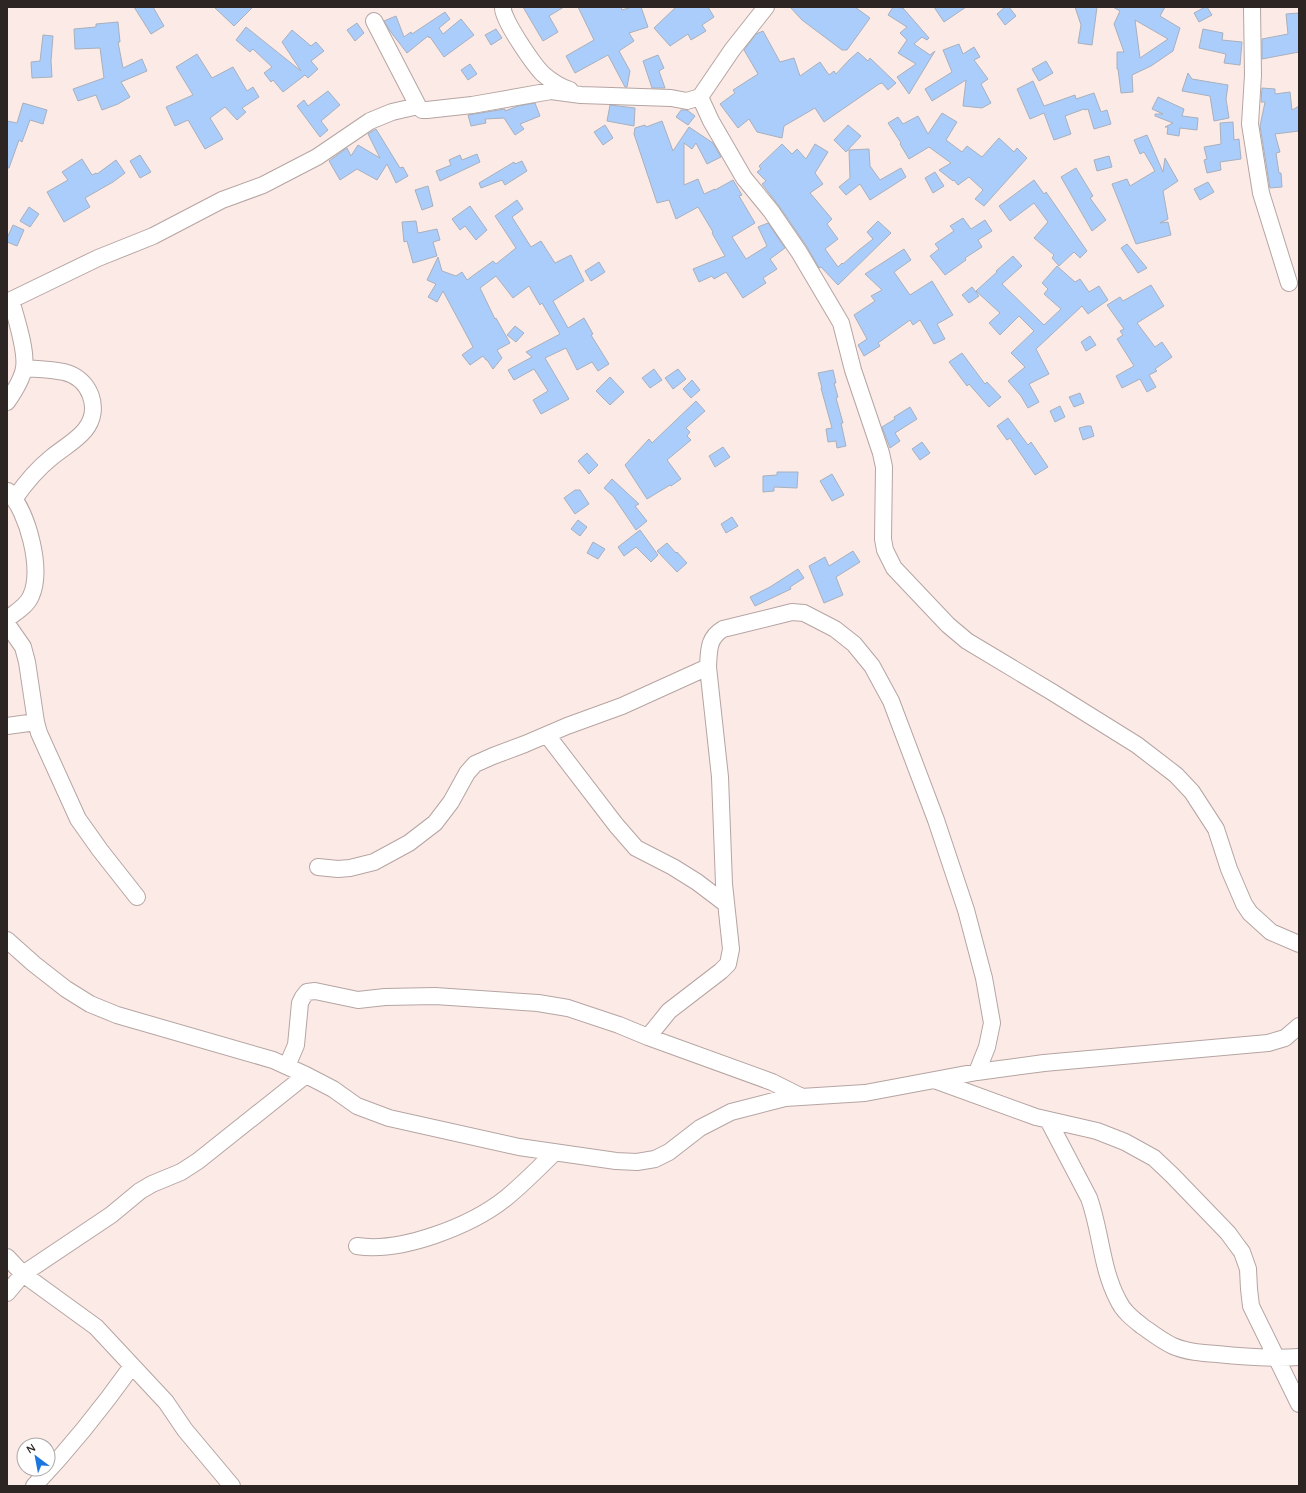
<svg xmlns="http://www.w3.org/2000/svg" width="1306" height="1493" font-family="Quicksand,sans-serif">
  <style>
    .building { fill: #abcdfb; stroke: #a8b0bc; fill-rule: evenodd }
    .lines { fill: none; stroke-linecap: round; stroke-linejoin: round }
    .minor-casing { stroke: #b5a5a2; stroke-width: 18 }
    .minor { stroke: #fff; stroke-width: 16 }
  </style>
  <rect width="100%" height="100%" fill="#fceae7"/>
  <path class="building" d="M134 7H153L164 26 151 34Z
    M214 7H253L234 26Z
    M523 7H564L549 16 558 32 543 41Z
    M578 7H621L622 10 632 7H641L648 27 629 33 634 41 619 51 630 71 627 87H625L608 55 575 73 566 56 594 40Z
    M676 7H708L714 17 702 25 706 31 691 40 688 34 670 46 654 28Z
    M790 7H855L870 18 847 50H842L802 20Z
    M893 7 903 8 929 38 927 40 922 37 914 44 930 55 935 51 909 94 897 77 916 64 898 53 907 40 900 33 907 27 888 15Z
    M934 7H966L944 22Z
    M1005 7H1009L1016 16 1005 25 997 14Z
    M1075 7H1097L1092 45 1078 43 1081 25Z
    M1113 7H1165L1160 16 1180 28 1173 51 1151 66 1132 75 1133 92 1121 93 1118 69H1117V52H1124L1114 24 1120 11ZM1135 20 1168 39 1140 58Z
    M1205 7H1207L1212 15 1199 22 1194 13Z
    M445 12 450 19 439 28 443 34 461 19 474 35 444 57 430 37 429 38 428 36 407 53 390 31 384 21 396 16 404 37 411 32 412 34Z
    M1299 13V52L1262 59V39L1288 34 1286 14Z
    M118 22 120 42H118L123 68 142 59 147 71 121 82 130 97 118 104 102 110 96 95 78 101 73 89 104 78 100 48 75 49 74 29 96 27V24Z
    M357 23 364 33 355 41 347 30Z
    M246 27 301 71 282 42 292 30 311 46 316 42 324 51 311 61 318 69 308 78 305 75 283 92 273 80 271 82 264 73 272 67 253 49 250 52 236 40Z
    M496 29 502 38 491 45 485 35Z
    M1203 29 1223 33 1222 40 1242 42 1240 65 1224 63 1226 54 1199 48Z
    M763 31 780 62 794 58 800 76 820 62 829 75 834 71 836 74 849 60 858 52 868 61 870 58 896 83 888 90 882 83 879 84 824 122 815 108 784 126 782 138 757 132 749 119 738 128 720 104 735 93 733 90 758 74 744 50 756 34Z
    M43 35 53 36 51 61 52 77 32 78 31 62 40 61Z
    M959 44 963 54 974 47 980 57 974 60 988 79 981 84 991 103 982 108 963 106 966 80 932 101 925 89 952 72 943 50Z
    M197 54 212 78 233 67 247 91 253 87 259 97 242 108 246 112 237 120 225 107 210 118 223 139 205 149 188 120 175 126 166 107 193 95 176 67Z
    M658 55 664 68 659 71 665 88H652L643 61Z
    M1046 61 1053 73 1039 81 1032 69Z
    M470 64 477 74 468 80 461 70Z
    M1188 73 1192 79 1228 85 1226 99 1229 118 1214 121 1210 96 1182 91Z
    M1033 81 1044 106 1075 95 1076 99 1094 93 1101 112 1107 110 1111 124 1094 129 1088 109 1085 110 1084 109 1065 116 1071 134 1054 140 1044 113 1030 119 1017 89Z
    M1262 88 1275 89V94L1290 92 1292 110 1299 106V131L1275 134 1280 152 1276 153 1279 173H1281L1282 187 1270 188 1260 126 1265 102H1261Z
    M328 91 340 105 321 121 328 130 320 137 297 106 304 100 308 106Z
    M1158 97 1184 109 1182 116 1198 118 1197 130 1180 128 1179 136 1167 134 1168 127H1165L1173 123 1155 116V114H1163L1152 109Z
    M23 103 47 110 43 124 30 120 22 142 19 140 9 168H7V121L17 123Z
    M535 103 540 116 520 124 524 129 515 135 504 118 485 119 486 123 471 126 468 115 505 109V111L518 106Z
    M610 105 635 108 634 126 607 121Z
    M681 110H687L695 116 688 125 676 117Z
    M942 113 957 122 946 140 962 152 967 146 982 157 999 138 1014 152 1017 148 1027 158 984 206 975 199 983 190 969 177 958 185 954 180 953 181 939 170 951 163 929 147 909 159 900 144 901 143 888 123 898 117 903 124 918 116 928 134Z
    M662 121 673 151 689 127 713 143 721 157 707 164 696 143 692 149 684 143V185L698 179 704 194 715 189V190L733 180 742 195 739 196 755 223 732 237 746 259 767 246 758 227 768 223 785 248 770 259 777 269 763 278 766 283 743 298 726 272 714 279 712 276 699 282 693 269 725 256 712 233 713 232 698 207 676 219 669 200 657 203 634 134 635 128 645 125 646 127Z
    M1233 122 1234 140 1239 139 1241 159 1220 162 1221 170 1207 173 1204 160 1207 159 1204 147 1221 144 1220 123Z
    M605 125 613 138 603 145 594 132Z
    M848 125 861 136 846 152 834 140Z
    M376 129 400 168 403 167 408 176 396 183 387 164 377 180 357 169 340 180 329 161 347 148 351 156 358 145 380 158 368 134Z
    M1147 135 1163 172 1165 158 1178 181 1163 191 1168 219 1160 223 1168 222 1171 235 1136 244 1112 184 1127 179 1130 186 1155 171 1144 152 1140 154 1134 140Z
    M782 144 792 154 797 149 806 159 815 144 828 152 815 173 823 184 810 193 832 219 827 224 838 239 825 249 838 267 842 263 843 264 859 250 873 239 867 232 878 221 891 233 838 285 821 267 819 268 807 247 779 206 762 184 766 181 757 172 761 169 759 166Z
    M869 149 870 166 880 180 901 168 906 177 870 200 860 184 846 195 839 187 850 178 849 150Z
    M477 154 480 162 440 181 436 171 451 165 449 160 460 155 462 160Z
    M140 155 151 172 140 178 130 161Z
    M1109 156 1112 167 1097 171 1094 160Z
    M82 159 92 175 96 173 97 174 116 160 125 173 113 182 85 198 90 207 64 222 47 192 68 180 62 172Z
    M522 161 527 171 505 185 502 180 481 188 479 183 514 162 515 164Z
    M1076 168 1093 196 1090 198 1106 220 1092 231 1061 177Z
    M935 172 944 186 933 193 925 178Z
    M1034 180 1044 194 1046 192 1087 251 1080 258 1074 252 1059 266 1052 258 1054 255 1034 238 1048 222 1034 203 1010 221 999 206Z
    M1208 182 1214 192 1200 200 1194 189Z
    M428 186 433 206 422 210 415 190Z
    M517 200 523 209 512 217 531 247 541 241 555 263 571 255 584 281 553 301 568 328 584 318 593 334 591 335 609 364 598 371 592 362 577 370 566 348 545 358 569 399 541 414 533 400 548 391 534 369 514 380 508 370 532 357 526 352 560 334 542 303 540 305 529 286 513 298 496 276 480 288 495 319 496 318 510 343 497 350 502 358 493 369 487 360H486L483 356 470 365 462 355 473 347 443 291 437 302 428 297 436 284 427 280 438 257 442 271 456 276 462 272 467 280 493 261 496 264 516 248 495 216Z
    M470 206 487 230 476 240 465 226 460 230 452 219Z
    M29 207 39 214 30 227 20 221Z
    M963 218 971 229 985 220 992 231 978 240 982 247 965 258 966 260 945 275 930 256 939 249 935 244 954 231 950 226Z
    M416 221 418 233 437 229 440 240 433 242 437 256 413 263 407 241 404 242 402 222Z
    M13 225 24 230 17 246 7 242V238Z
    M1127 244 1147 268 1138 273 1121 248Z
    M904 249 911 260 894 272 910 295 932 281 953 315 937 324 945 339 934 344 920 320 913 325 910 320 878 343 880 346 864 356 858 345 867 339 854 315 875 301 871 296 882 290 865 274Z
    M1013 256 1022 266 1002 284 1044 325 1061 309 1044 294 1048 289 1042 283 1057 266 1075 282 1080 279 1089 292 1099 286 1108 300 1088 314 1082 306 1036 349 1049 374 1029 384 1039 402 1028 408 1021 396 1008 381 1025 367 1011 353 1034 331 1019 316 1000 335 989 323 1000 313 976 291 997 272 996 271Z
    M599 262 605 272 591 281 585 271Z
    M1151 285 1164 306 1137 323 1155 347 1162 342 1172 357 1155 369 1157 371 1149 375 1156 387 1147 392 1140 379 1122 388 1116 376 1134 366 1117 339 1123 335 1120 331 1124 329 1107 305 1120 297 1123 301Z
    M972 287 979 296 969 303 962 295Z
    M515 326 524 333 516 342 507 335Z
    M1090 336 1096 345 1086 351 1081 342Z
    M962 353 985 384 987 382 1001 397 989 407 969 384 967 386 949 362Z
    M654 369 662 380 650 388 642 378Z
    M678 369 686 379 673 389 665 378Z
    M833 370 836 383H834L838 397 836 398 843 423H841L846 446 837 448 836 441 828 442 826 429 832 428 821 388H822L818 373Z
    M610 377 624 392 610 405 596 391Z
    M692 380 700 390 691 398 683 389Z
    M1080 393 1084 403 1074 407 1069 397Z
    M696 401 705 411 686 428 690 432 687 436 691 440 667 460 681 479 671 486 670 485 647 499 625 465 649 439 652 443Z
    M1060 406 1065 417 1055 422 1050 411Z
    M910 407 917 419 895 433 900 441 890 448 882 427 895 419 894 417Z
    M1008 418 1028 445 1031 442 1048 467 1035 475 1010 438 1007 440 997 426Z
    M1087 426H1091L1094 436 1083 440 1079 428Z
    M922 442 930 453 920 460 912 449Z
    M723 447 730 457 715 467 709 456Z
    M587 453 598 465 589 474 578 461Z
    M777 472H798L797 488 774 487V491L763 492V476L777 475Z
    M832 474 844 495 832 501 820 481Z
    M612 479 639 504 635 506 647 521 636 530 613 496 604 488Z
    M575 490H580L589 504 575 514 564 498Z
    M732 517 738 526 726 533 721 524Z
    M578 520 587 527 580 536 571 529Z
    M640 530 658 555 651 562 636 547 624 556 618 547Z
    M593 542 605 549 598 559 587 553Z
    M667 543 676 553 677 552 687 563 677 572 657 551Z
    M853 551 860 562 836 577 843 595 824 603 809 566 825 557 829 566Z
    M798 569 804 578 790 587 791 589 755 606 750 597 770 587Z"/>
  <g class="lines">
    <defs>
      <path id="minor" d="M503 7C501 18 534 65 543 74 550 80 560 87 570 90
        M1252 7 1253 75 1250 124 1261 193 1289 283
        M374 21 418 106 422 110H427L472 105 551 91 581 95 671 98 687 101 700 97 732 50 766 7
        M700 97 711 121 744 178 771 211 799 252 841 323 853 370 881 453 884 467 883 539 885 550 894 568 948 625 967 641 1052 692 1137 745 1176 775 1192 792 1216 829 1229 869 1244 904 1250 913 1271 932 1299 944
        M7 302 98 258 153 236 222 200 263 185 317 157 370 121 392 112 418 106
        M7 402C14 392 22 380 24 368 27 351 16 318 11 300
        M15 498C26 482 37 469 52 457 63 448 76 441 85 430 102 409 90 378 64 372 51 369 37 369 24 368
        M7 619C16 612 27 606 31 596 43 569 28 512 8 491
        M7 624 23 647 27 662 36 722 39 733 78 819 100 850 137 897
        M7 726 36 722
        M547 735 616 825 636 848 673 867 697 882 726 904
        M318 867 338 869 350 868 374 862 409 843 435 823 451 802 467 773 475 764 493 756 525 744 567 726 622 706 708 667
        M7 940 34 964 66 989 90 1004 117 1015 273 1060 306 1075 333 1089 357 1106 389 1118 519 1147 616 1161 637 1162 655 1159 669 1152 700 1128 731 1112 785 1098 865 1093 977 1072 1044 1063 1268 1043 1285 1038 1299 1026
        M648 1037 669 1011 721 971 728 964 731 949 724 884 720 777 708 667C709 650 708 638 723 629L784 614 792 612 804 613 835 629 854 644 872 666 891 701 936 820 966 910 984 978 992 1023 987 1047 977 1072
        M287 1066 296 1045 300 1003 303 997 307 992 315 991 358 1000 385 997 435 996 538 1003 568 1008 619 1025 648 1037 772 1082 802 1097
        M937 1081 1036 1117 1097 1131 1125 1142 1154 1158 1172 1175 1228 1233 1236 1244 1242 1252 1248 1269 1249 1289 1251 1306 1299 1404
        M1048 1120 1089 1198C1101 1231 1101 1268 1118 1300 1123 1311 1132 1318 1142 1326 1152 1333 1162 1341 1173 1346 1187 1352 1202 1353 1217 1354 1245 1357 1272 1359 1299 1357
        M357 1246C401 1253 471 1226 506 1198 523 1184 539 1168 555 1152
        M7 1257 23 1274 96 1327 166 1402 185 1430 232 1486
        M7 1293 23 1274 111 1215 140 1191 152 1184 181 1172 198 1161 306 1075
        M34 1486C70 1448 102 1408 132 1366"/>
    </defs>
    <use href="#minor" class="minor-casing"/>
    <use href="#minor" class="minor"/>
  </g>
  <rect width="1306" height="1493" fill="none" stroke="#2c2524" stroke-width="16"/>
  <g transform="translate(36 1457) rotate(328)"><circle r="19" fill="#ffffff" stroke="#aba8a7"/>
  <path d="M0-3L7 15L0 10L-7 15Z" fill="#1c76e0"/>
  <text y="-6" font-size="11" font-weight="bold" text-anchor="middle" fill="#2c2524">N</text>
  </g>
</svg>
